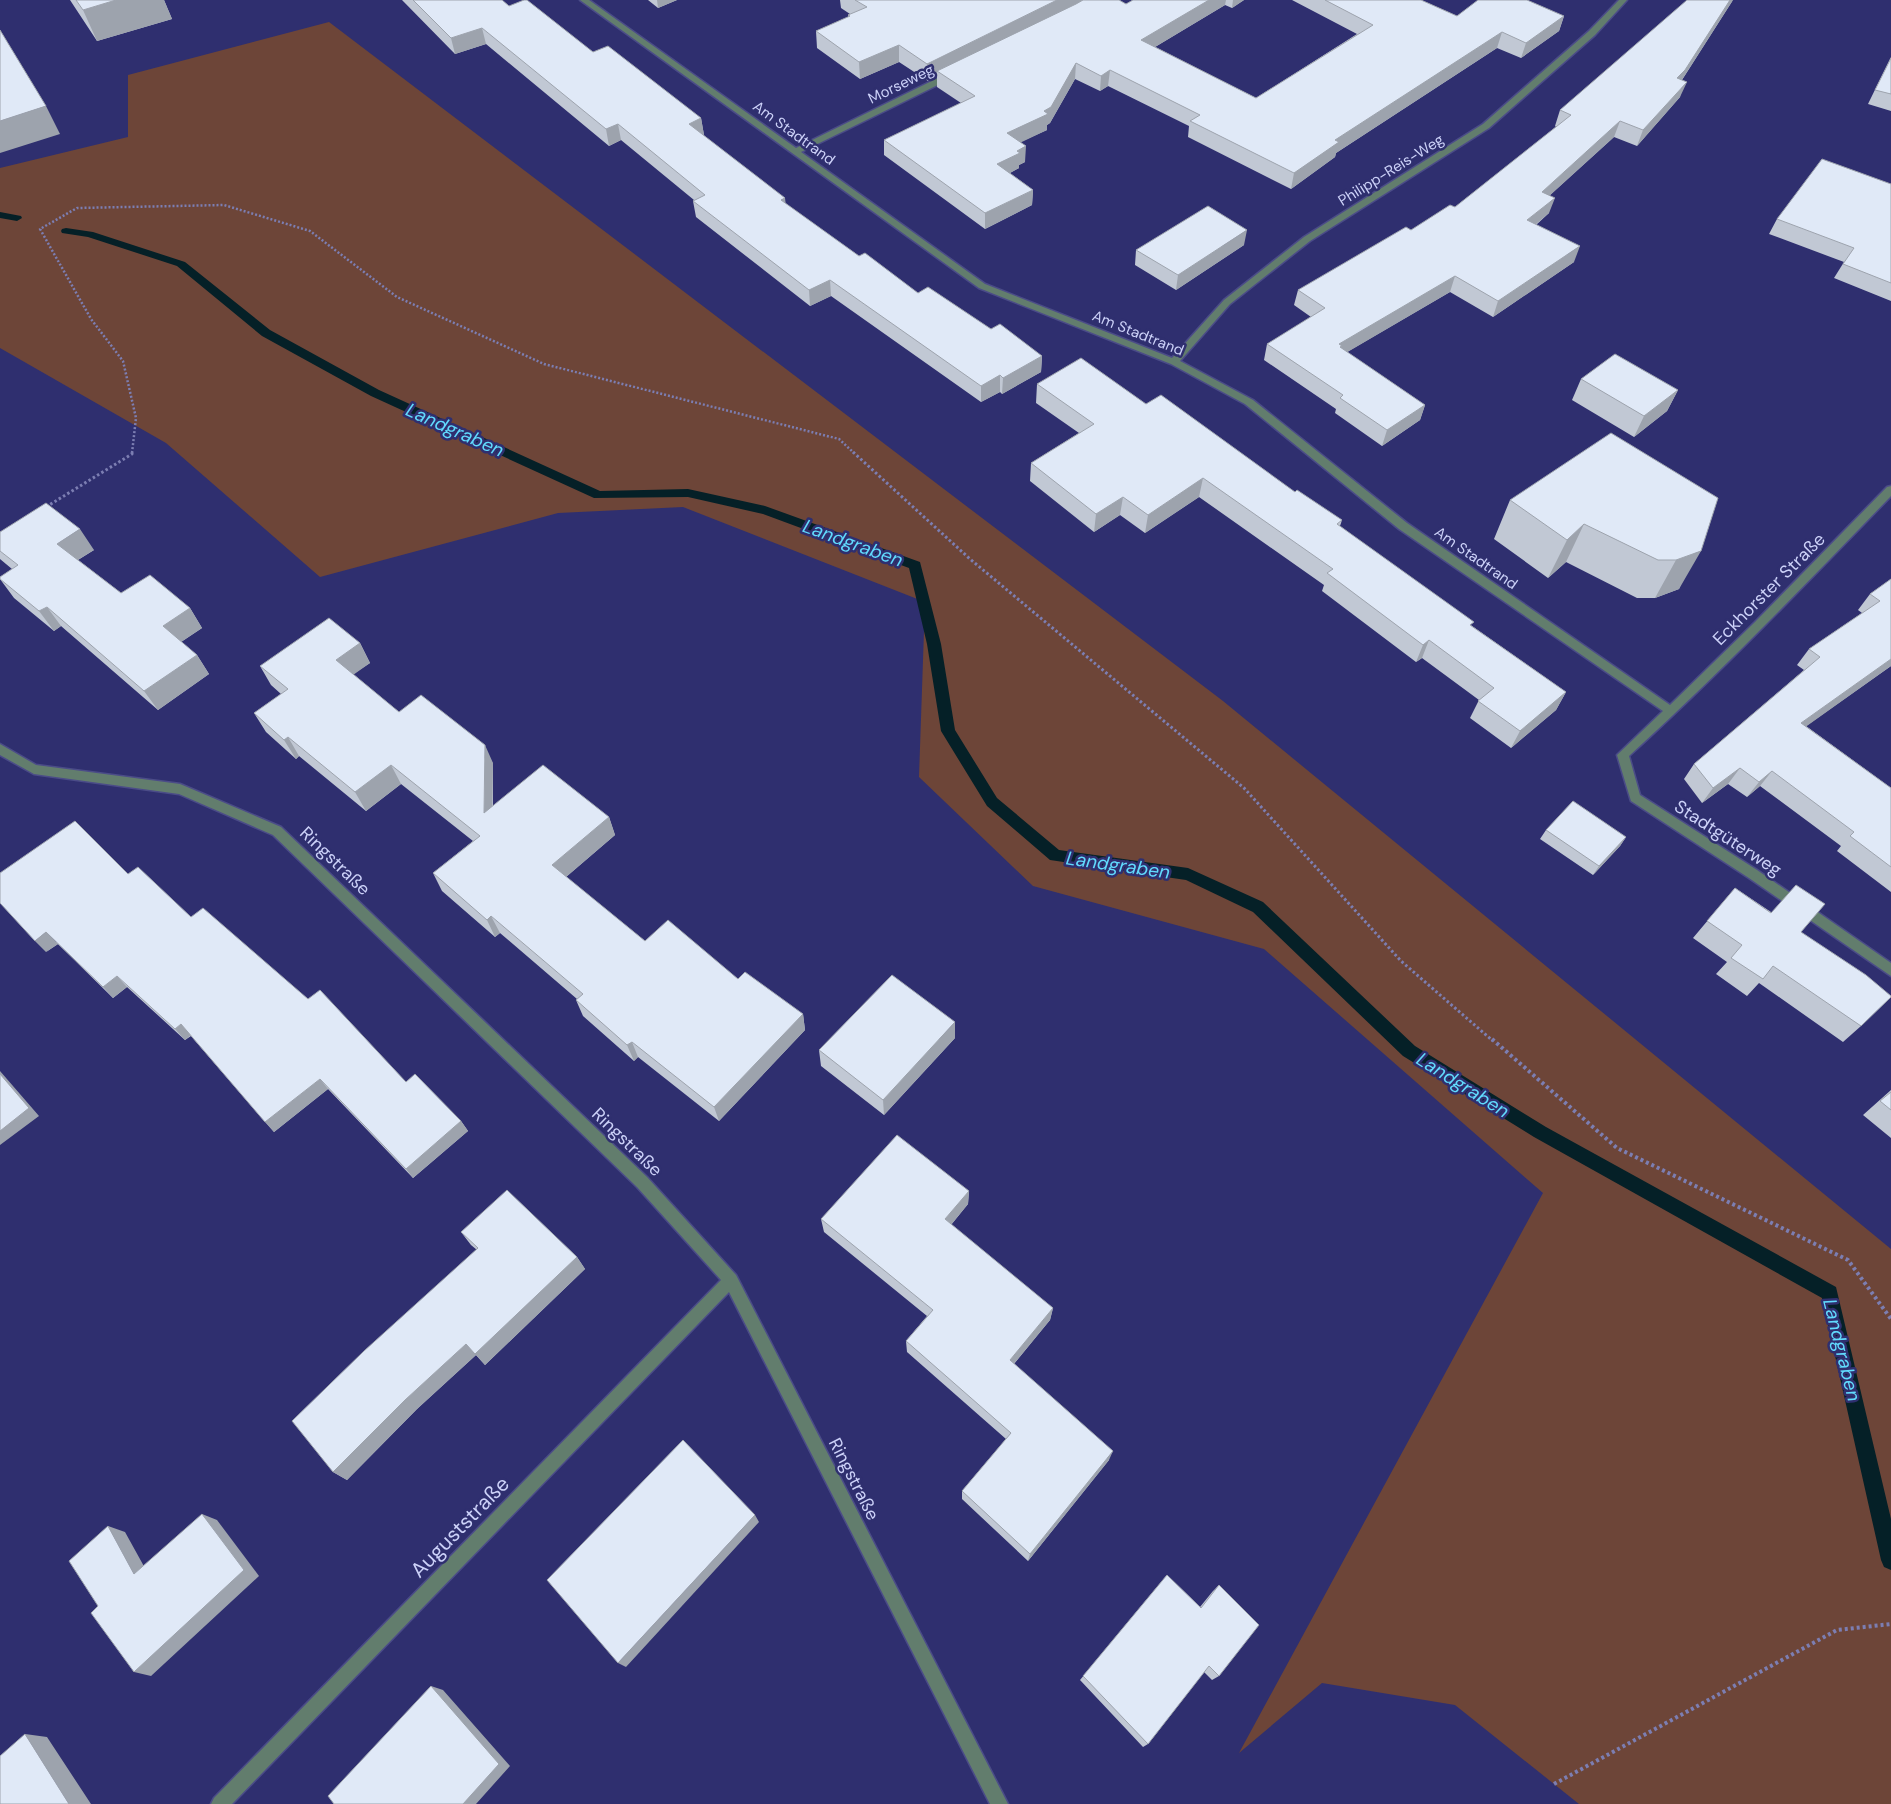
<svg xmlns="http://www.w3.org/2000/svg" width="1891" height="1804" font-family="'DM Sans',sans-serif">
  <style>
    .green { fill: #6d4538 }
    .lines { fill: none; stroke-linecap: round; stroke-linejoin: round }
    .stream { fill: #052027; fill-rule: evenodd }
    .minor-casing { stroke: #4b4c88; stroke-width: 3 }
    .path-far2 { stroke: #7c7eb2; stroke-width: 2.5; stroke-dasharray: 2 2; stroke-linecap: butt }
    .path-far1 { stroke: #7c7eb2; stroke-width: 3; stroke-dasharray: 2.5 2.5; stroke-linecap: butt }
    .path { stroke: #7c7eb2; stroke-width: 4; stroke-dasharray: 3 3; stroke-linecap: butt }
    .minor { fill: #627d6d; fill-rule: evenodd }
    .wall { fill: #c1c8d4 }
    .shaded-wall { fill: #9da3ad }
    .building { fill: #e0e9f7; stroke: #9da3ad }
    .labels { text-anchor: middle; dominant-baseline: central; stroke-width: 5; stroke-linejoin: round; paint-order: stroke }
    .far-street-label { font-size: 15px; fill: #ccd1f8; stroke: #2f2f6f }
    .street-label { font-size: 18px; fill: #ccd1f8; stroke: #2f2f6f }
    .water-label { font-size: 19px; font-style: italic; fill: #61dafd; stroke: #2f2f6f }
    .near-street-label { font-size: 21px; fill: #ccd1f8; stroke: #2f2f6f }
  </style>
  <rect width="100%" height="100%" fill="#2f2f6f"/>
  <path class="green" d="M329 22 1223 701 1891 1249V1804H1579L1455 1705 1322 1683 1239 1753 1543 1193 1264 949 1033 886 919 777 925 602 683 507 558 513 320 577 166 443 0 348V168L128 137V75Z"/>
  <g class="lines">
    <path class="stream" d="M0 212 21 216 22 218 17 221 0 218Z
      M66 228 93 232 185 262 270 330 379 390 600 491 688 489 765 506 920 562 941 644 955 730 997 798 1059 850 1188 868 1263 902 1415 1046 1546 1127 1836 1287 1891 1519V1570L1884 1567 1881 1560 1822 1298 1534 1137 1403 1056 1253 912 1186 880 1050 860 987 806 941 731 927 644 909 568 763 514 688 497 594 498 371 396 262 336 177 266 88 237 62 233 61 231 62 229Z"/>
    <defs>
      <path id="minor" d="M580 0H589L796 148 948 73H954V77L801 152 985 284 1172 358 1224 300 1304 237 1483 124 1589 31 1619 0H1627L1595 35 1489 128 1310 241 1230 304 1180 361 1253 400 1407 523 1670 705 1755 622 1887 487 1891 486V496C1805 585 1720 673 1629 756L1640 795 1757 870 1891 963V976L1749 878 1631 801 1617 755 1663 711 1399 529 1245 404 1171 364 979 288Z
        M0 744 36 765 180 784 281 827 647 1177 736 1275 1008 1804H990L729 1292 232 1804H211L214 1798 721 1280 637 1187 273 835 179 794 34 774 0 755Z"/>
    </defs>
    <use href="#minor" class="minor-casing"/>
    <path class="path-far2" d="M132 453 136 418 123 361 91 319 40 229 77 208 224 205 310 231 397 297 544 364 839 439 854 453"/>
    <path class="path-far1" d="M853 452 970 559 1244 788 1401 961 1493 1041
      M46 507 132 454V452"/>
    <path class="path" d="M1492 1039 1617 1148 1848 1260 1891 1319
      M1554 1784 1837 1630 1891 1624"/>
    <use href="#minor" class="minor"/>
  </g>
  <path class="wall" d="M70 0H164L172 19 97 41Z
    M402 0H502L509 6 593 52 701 118 704 135H703L786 204 859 256 918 293 991 329 1042 356 1041 372 1002 394 1000 392 981 402 831 296 810 306 696 217 693 201 694 200 621 140 609 146 486 44 455 54Z
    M648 0H677L658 8Z
    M840 0H1119L1126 4 1133 0H1244L1232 8 1225 5 1155 47 1256 98 1357 34 1292 0H1421L1457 16H1564L1559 31 1521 58 1497 48 1336 153 1335 157 1291 189 1188 137 1189 126 1108 86 1100 91 1075 79 1050 123 1047 125V130L1020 142 1025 162 1019 165V168L1010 173 1033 190 1032 205 985 229 884 155V140L961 103 937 87V76L928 81 899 62 860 79 817 48 816 31 848 17V15L850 14 841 8Z
    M1733 0 1682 80 1680 97 1637 146 1614 137 1550 195 1549 213 1536 225 1574 262 1493 317 1450 292 1347 352 1425 405 1420 420 1382 446 1335 413 1336 409 1264 360 1267 344 1311 317 1294 305 1298 290 1455 207 1556 127 1555 126 1560 110Z
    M1891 57V111L1868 104Z
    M1891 184V301L1834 278 1844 262 1769 234 1777 219Z
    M1244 245 1176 290 1135 265 1136 250Z
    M1581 379 1678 390 1667 411 1634 437 1572 400Z
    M1037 384 1146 404 1342 520 1340 526 1472 626 1566 692 1556 710 1511 748 1470 718 1479 700 1422 658 1416 662 1322 591 1324 585 1199 497 1145 533 1120 515 1094 532 1030 481 1031 463 1079 433 1036 403Z
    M1718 498 1679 589 1655 598H1637L1566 562 1548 578 1494 539 1510 500Z
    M0 532 94 550 78 560 121 593 190 608 202 628 181 642 197 655 209 674 158 710 61 626 54 631 14 598 0 579V577L12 569 0 559Z
    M1891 579V666L1806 726 1891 788V892L1837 851 1841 846 1760 786 1747 797 1728 784 1702 803 1684 779 1694 764 1804 670 1797 665 1809 649 1862 613 1858 610 1870 594Z
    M360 643 370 663 353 674 399 712 493 763V806L609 817 615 835 566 877 645 941 738 979 803 1014 805 1030 719 1121 638 1057 634 1061 583 1016 576 1000 577 999 500 933 495 937 442 891 433 873 473 841 401 784 366 811 299 756 296 759 266 732 254 713 281 694 271 685 260 666Z
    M1546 830 1626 837 1620 846 1593 875 1540 839Z
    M128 874 191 917 308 999 406 1082 461 1121 468 1131 413 1178 328 1089 274 1132 191 1036 185 1040 127 987 113 998 58 944 46 952Z
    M1735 888 1801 932 1861 1026 1843 1042 1759 983 1747 996 1716 974 1727 962 1693 938Z
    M955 1038 884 1115 821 1066 819 1050Z
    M1891 1090V1138L1863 1115Z
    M969 1191 968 1204 951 1225 1053 1308 1050 1320 1014 1364 1109 1460 1028 1561 962 1499V1491L1006 1439 907 1352 906 1341 927 1316 824 1232 821 1219Z
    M461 1232 577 1257 585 1269 485 1365 476 1355 417 1409 347 1480 333 1472 477 1250 471 1245Z
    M1167 1575 1200 1607 1213 1591 1219 1585V1676L1212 1680 1204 1672 1148 1744 1143 1747 1080 1680Z"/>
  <path class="shaded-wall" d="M116 0H164L172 19 97 41 83 10Z
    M657 0H677L658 8Z
    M1057 0H1090L937 71V76L928 81 927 64Z
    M1209 0H1226L1225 5 1140 56 1141 40Z
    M1233 0H1244L1232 8Z
    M1730 0H1733L1678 86 1677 78Z
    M1564 16 1559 31 1521 58 1526 43Z
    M482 28 486 44 455 54 451 38Z
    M1502 32 1497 48 1336 153 1335 157 1291 189 1294 173 1335 140Z
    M899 45V62L860 79 859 62Z
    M1076 63 1075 79 1050 123 1047 125V130L1007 149V133L1044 111Z
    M1110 70 1108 86 1100 91 1101 76Z
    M1687 82 1680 97 1637 146 1643 130Z
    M46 106 60 134 0 153V121Z
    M701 118 704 135 691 140 689 124Z
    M1620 121 1614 137 1536 208 1542 192Z
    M618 124 621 140 609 146 606 129Z
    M1026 146 1025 162 1019 165V168L997 180V164L1017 151Z
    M1033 190 1032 205 985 229V213Z
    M785 198 787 214 781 200Z
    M1555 198 1549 213 1522 236 1527 220Z
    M1247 230 1244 245 1176 290 1178 275Z
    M1580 246 1574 262 1493 317 1498 301Z
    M1455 276 1450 292 1339 357V344Z
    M830 280 831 296 810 306 809 290Z
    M1042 356 1041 372 1002 394 1003 378Z
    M1000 375V392L981 402V386Z
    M1678 390 1667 411 1634 437 1644 416Z
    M1425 405 1420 420 1382 446 1387 430Z
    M1203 478 1199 497 1145 533 1148 515Z
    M1123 497 1120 515 1094 532 1096 514Z
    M1584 524 1566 562 1548 578 1567 540Z
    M80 529 94 550 71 564 57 544Z
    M1701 551 1679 589 1655 598 1676 560Z
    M47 607 61 626 54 631 39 611Z
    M190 608 202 628 175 646 163 626Z
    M1429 640 1422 658 1416 662 1423 645Z
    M360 643 370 663 346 680 336 660Z
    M197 655 209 674 158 710 144 691Z
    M1891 659V666L1790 738 1801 723Z
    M1566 692 1556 710 1511 748 1520 731Z
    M288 737 299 756 296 759 284 740Z
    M485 745 493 763 492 831 484 813Z
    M391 765 401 784 366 811 355 792Z
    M1740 768 1728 784 1702 803 1713 788Z
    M1772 771 1760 786 1747 797 1759 782Z
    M609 817 615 835 559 883 552 865Z
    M1626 837 1620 846 1593 875 1599 866Z
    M491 916 500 933 495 937 487 920Z
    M46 932 58 944 46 952 35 941Z
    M117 976 127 987 113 998 103 987Z
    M803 1014 805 1030 719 1121 714 1107Z
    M955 1022V1038L884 1115 883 1100Z
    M181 1024 191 1035 185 1040 175 1029Z
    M632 1042 638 1057 634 1061 627 1045Z
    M0 1071 39 1116 0 1145Z
    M320 1079 328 1089 274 1132 265 1122Z
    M461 1121 468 1131 413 1178 406 1169Z
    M969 1191 968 1204 945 1232V1219Z
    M577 1257 585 1269 485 1365 476 1355 417 1409 347 1480 333 1472 405 1400 466 1344Z
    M1053 1308 1050 1320 1008 1371 1010 1360Z
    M1113 1451 1109 1460 1028 1561 1030 1554Z
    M202 1514 217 1520 259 1576 151 1676 134 1672Z
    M755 1515 759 1522 626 1667 618 1663Z
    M108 1526 125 1532 151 1579 134 1574Z
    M431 1686 443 1690 510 1766 476 1804H463Z
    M25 1734 47 1737 91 1804H69Z"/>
  <path class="building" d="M76 0H116L83 10Z
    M413 0H502L509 6 524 0H527L593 52 608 46 701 118 689 124 785 198 781 200 859 256 865 253 918 293 928 287 991 329 1000 324 1042 356 1003 378 1000 375 981 386 830 280 809 290 693 201 705 195 618 124 606 129 482 28 451 38Z
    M855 0H1057L927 64 899 45 859 62 816 31 850 16 848 15 867 7Z
    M1083 0H1119L1126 4 1133 0H1209L1141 40 1256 98 1373 25 1325 0H1421L1457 16 1478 0H1527L1564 16 1526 43 1502 32 1335 140 1339 142 1294 173 1190 121 1200 115 1110 70 1101 76 1076 63 1051 107 1044 111 1048 114 1007 133 1026 146 1017 151 1020 153 997 164 1033 190 985 213 884 140 975 96 937 71 1076 4Z
    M1687 0H1730L1685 70 1677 78 1687 82 1643 130 1620 121 1542 192 1555 198 1527 220 1580 246 1498 301 1455 276 1339 344 1342 346 1340 347 1425 405 1387 430 1340 398 1343 395 1267 344 1325 308 1298 290 1406 227 1411 230 1450 205 1455 207 1571 115 1560 110Z
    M0 30 46 106 0 121Z
    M1891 58V94L1875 90Z
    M1822 159 1891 184V283L1843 264 1854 248 1777 219Z
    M1208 206 1247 230 1178 275 1136 250Z
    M1615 354 1678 390 1644 416 1581 379Z
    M1081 358 1146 404 1161 395 1295 492 1297 490 1342 520 1337 524 1474 622 1470 625 1566 692 1520 731 1478 701 1494 688 1429 640 1423 645 1327 573 1333 569 1203 478 1148 515 1123 497 1096 514 1031 463 1094 424 1037 384Z
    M1611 433 1718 498 1701 551 1676 560H1658L1584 524 1567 540 1510 500Z
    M46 503 80 529 57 544 121 593 150 575 190 608 163 626 197 655 144 691 47 607 39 611 0 579V577L18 565 0 551V532Z
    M1891 579V659L1801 723 1891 788V867L1850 836 1854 832 1772 771 1759 782 1740 768 1713 788 1694 764 1820 657 1809 649 1880 601 1870 594Z
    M329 618 360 643 336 660 399 712 421 695 485 745 484 813 543 765 609 817 552 865 645 941 668 920 738 979 745 972 803 1014 714 1107 632 1042 627 1045 576 1000 583 994 491 916 487 920 433 873 480 836 391 765 355 792 288 737 284 740 254 713 288 689 260 666Z
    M1573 801 1626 837 1599 866 1546 830Z
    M75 821 128 874 138 867 191 917 203 908 308 999 320 990 406 1082 415 1074 461 1121 406 1169 320 1079 265 1122 181 1024 175 1029 117 976 103 987 46 932 35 941 0 903V873Z
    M1796 885 1825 904 1801 932 1866 975 1891 996V997L1861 1026 1773 966 1763 979 1731 958 1742 945 1707 921 1735 888 1771 913Z
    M892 975 955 1022 883 1100 819 1050Z
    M0 1074 29 1108 0 1131Z
    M1891 1092V1110L1880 1101Z
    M897 1135 969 1191 945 1219 1053 1308 1010 1360 1113 1451 1030 1554 962 1491 1011 1433 906 1341 933 1310 821 1219Z
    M507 1190 577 1257 475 1354 466 1344 405 1400 333 1472 292 1421 364 1351 478 1248 461 1232Z
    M683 1440 755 1515 618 1663 547 1580Z
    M202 1514 244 1570 134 1672 91 1613 98 1606 69 1561 108 1526 134 1574Z
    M1167 1575 1201 1608 1219 1585 1259 1625 1219 1676 1209 1666 1148 1744 1083 1676Z
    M431 1686 499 1764 463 1804H334L328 1796Z
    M25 1734 69 1804H0V1756Z"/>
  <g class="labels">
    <g class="far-street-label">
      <text transform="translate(901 84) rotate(-26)">Morseweg</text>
      <text transform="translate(794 133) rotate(36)">Am Stadtrand</text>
      <text transform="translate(1391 170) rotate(-32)">Philipp-Reis-Weg</text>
      <text transform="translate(1138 333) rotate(22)">Am Stadtrand</text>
      <text transform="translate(1476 558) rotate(35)">Am Stadtrand</text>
    </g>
    <g class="street-label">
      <text transform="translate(1769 589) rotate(-45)">Eckhorster Straße</text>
      <text transform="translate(1728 838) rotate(33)">Stadtgüterweg</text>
      <text transform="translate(335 861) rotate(44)">Ringstraße</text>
      <text transform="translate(627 1142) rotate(44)">Ringstraße</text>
      <text transform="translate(854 1479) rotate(63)">Ringstraße</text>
    </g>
    <g class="water-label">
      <text transform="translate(455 430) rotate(24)">Landgraben</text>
      <text transform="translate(853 543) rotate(20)">Landgraben</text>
      <text transform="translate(1118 865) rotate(8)">Landgraben</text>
      <text transform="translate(1463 1085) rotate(32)">Landgraben</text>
      <text transform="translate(1842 1350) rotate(76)">Landgraben</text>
    </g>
    <g class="near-street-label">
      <text transform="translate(460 1527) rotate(-46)">Auguststraße</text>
    </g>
  </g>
</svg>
